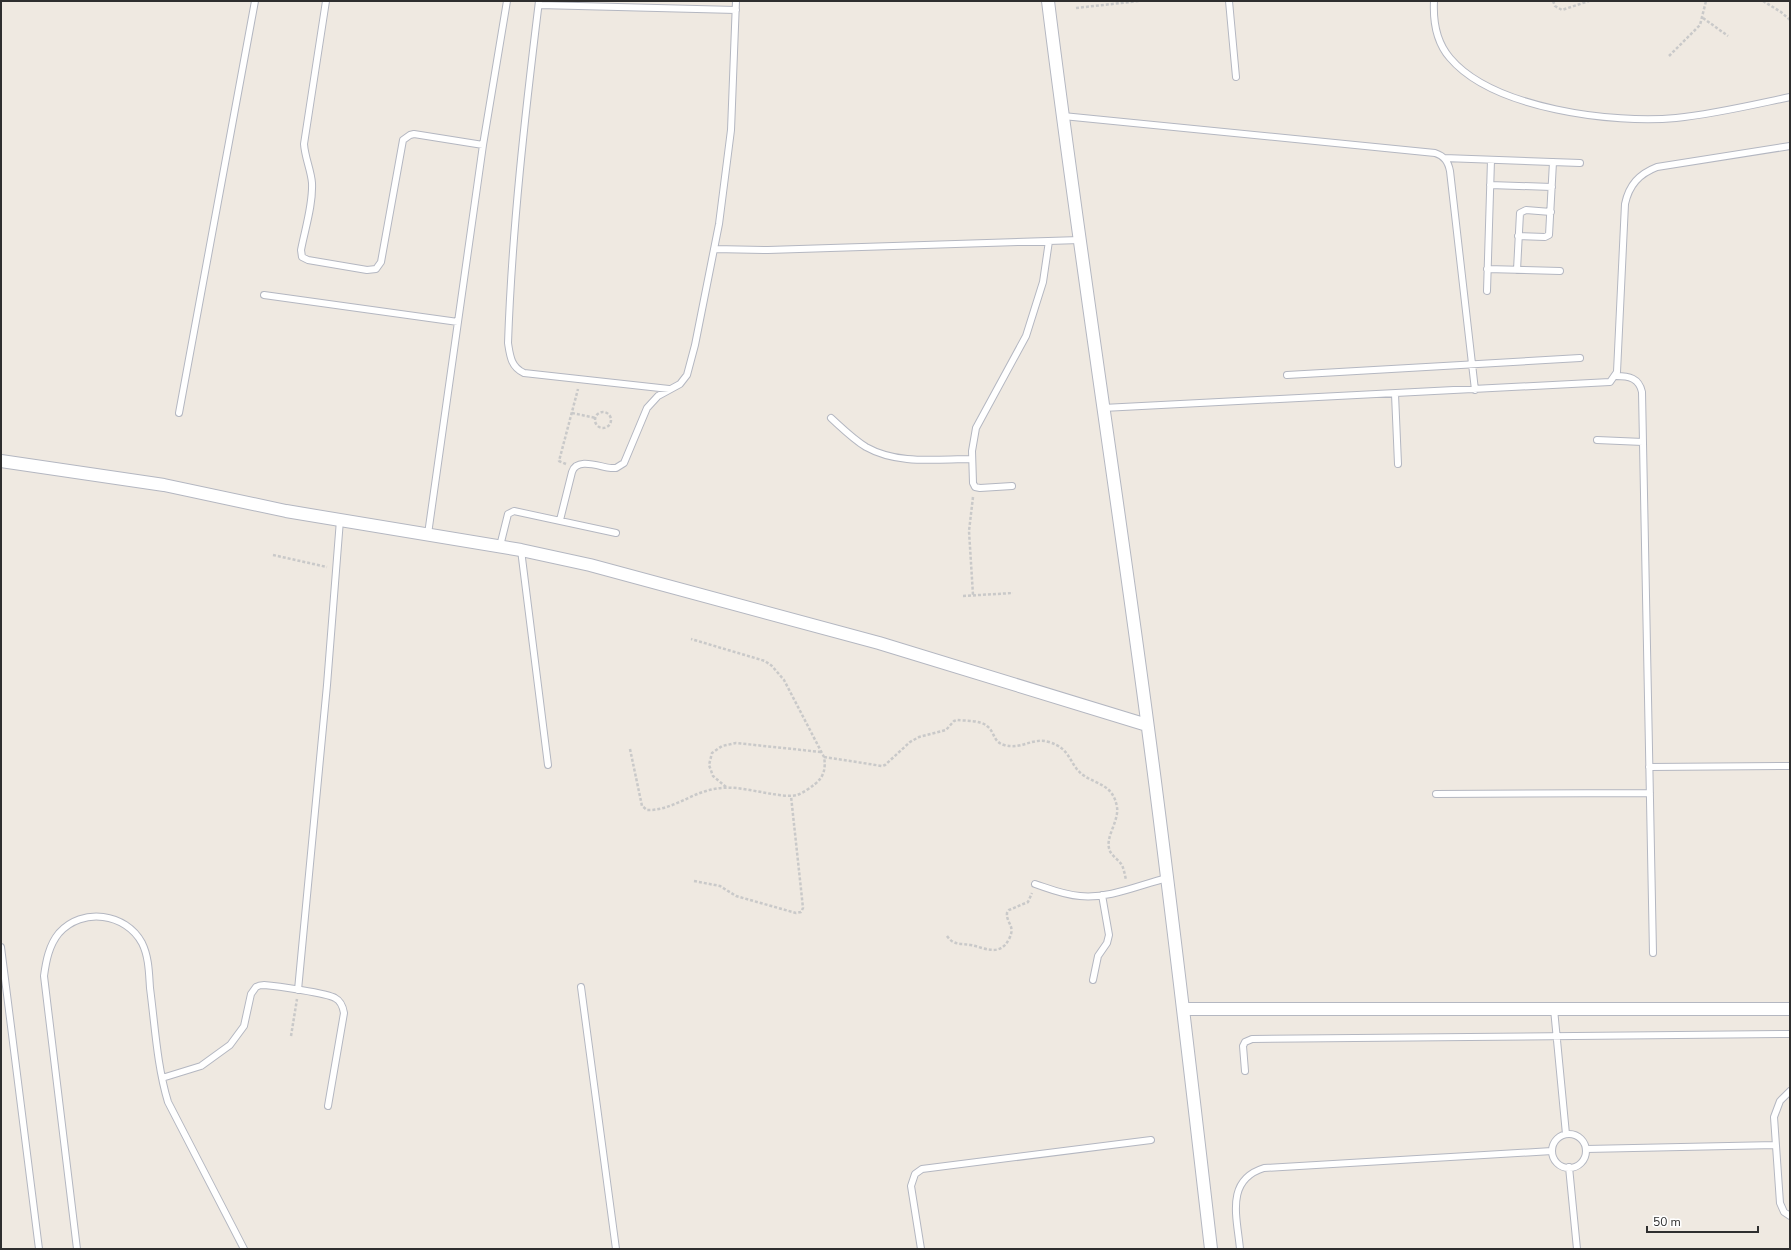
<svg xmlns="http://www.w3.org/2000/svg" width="1791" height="1250" font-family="'Nunito Sans',sans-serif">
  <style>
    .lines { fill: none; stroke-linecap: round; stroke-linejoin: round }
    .service-casing { stroke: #b4b7c1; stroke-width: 8 }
    .minor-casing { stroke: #b4b7c1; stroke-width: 14 }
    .path { stroke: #c9c9c9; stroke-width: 2.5; stroke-dasharray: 3 2; stroke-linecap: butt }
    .service { stroke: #fff; stroke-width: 6 }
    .minor { stroke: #fff; stroke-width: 12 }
  </style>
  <rect width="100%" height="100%" fill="#efe9e1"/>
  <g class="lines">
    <defs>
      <path id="service" d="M326 1 304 144C305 158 311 170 312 183 313 205 305 229 301 250L302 257 308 260 367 270 376 269 381 262 403 140 410 135 414 134 483 145
        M539 1C525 115 512 229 508 343 510 356 511 367 524 373L669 389
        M1229 1 1236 77
        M1434 1C1433 21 1437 43 1450 58 1493 109 1614 124 1676 118 1715 114 1752 105 1790 97
        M539 5 736 10
        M1063 116 1435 153C1444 156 1448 161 1450 171L1475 390
        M1444 158 1580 163
        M1490 185 1552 187
        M1518 236 1545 237 1549 235 1553 162
        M714 249 768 250 1080 240
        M1487 269 1560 271
        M1517 270 1520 213 1526 210 1551 212
        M1487 291 1491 160
        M264 295 458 322
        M1287 375 1580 358
        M1616 376C1629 376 1639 378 1642 392L1653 953
        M1395 394 1398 464
        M1103 408 1610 382 1617 372 1625 204C1629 185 1639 174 1657 167L1790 146
        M179 413 255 1
        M831 418C842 428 853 439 866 447 898 465 937 459 972 459
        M1597 440 1643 442
        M1012 486 980 488 975 487 973 483 972 451 976 428 1026 336 1043 282 1049 241
        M560 520 572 472C577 457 600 467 611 468H616L624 463 647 408 658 396 680 384 687 375 695 345 719 224 731 130 736 1
        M428 534 483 145 507 1
        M500 546 508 514 514 511 616 533
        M521 550 548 765
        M1649 767 1790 766
        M1436 794 1650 793
        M1035 884C1050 889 1064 895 1080 896 1109 899 1139 885 1167 878
        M1 947 39 1249
        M1093 980 1098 956 1107 943 1109 935 1102 895
        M581 987 616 1249
        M298 990 327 685 340 520
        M1554 1009 1566 1134
        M1245 1071 1243 1046 1245 1042 1252 1039 1790 1034
        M162 1078 201 1066 230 1045 244 1026 251 994 256 987C259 985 261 985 264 985 276 986 327 993 335 998 341 1001 343 1007 344 1013L328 1106
        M1790 1091 1780 1101 1774 1117 1780 1203 1784 1212 1790 1216
        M1552 1151a17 17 0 1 1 34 0a17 17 0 1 1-34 0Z
        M1586 1149 1776 1145
        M1569 1167 1577 1249
        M77 1249 44 976C46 961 49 945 59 933 82 907 126 913 142 943 149 957 149 974 150 988 155 1026 157 1066 168 1102L244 1249
        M921 1249 911 1186 915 1174 922 1169 1151 1140
        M1240 1249C1237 1217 1225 1180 1264 1168L1552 1151"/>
      <path id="minor" d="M1048 1C1078 244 1116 485 1148 728 1171 901 1191 1075 1211 1249
        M1 461 164 485 286 511 521 550 590 565 879 643 1147 725
        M1184 1009H1790"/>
    </defs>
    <use href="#service" class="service-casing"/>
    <use href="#minor" class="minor-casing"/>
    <path class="path" d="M1553 1 1555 6 1562 10 1589 1
      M1763 1 1781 12 1790 20
      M1076 8 1139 1
      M1703 18 1728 36
      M1669 56 1700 25 1706 1
      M595 420a8 8 0 1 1 16 0a8 8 0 1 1-16 0Z
      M572 413 596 418
      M566 464 559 461 578 389
      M973 497 969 531 973 595
      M273 555 327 567
      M963 596 1013 593
      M630 749 642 806 647 810C671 811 691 793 714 789 733 785 753 791 772 794 780 795 789 797 797 795 803 793 810 788 815 784 824 777 826 768 824 757L784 680 772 666 765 661 691 639
      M824 757 882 766 885 765 910 742 919 737 946 730 954 721 957 720C965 721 980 720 987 726 995 732 993 742 1004 745 1022 750 1032 737 1049 742 1072 749 1069 765 1083 775 1097 785 1113 784 1117 807 1119 821 1106 836 1109 848 1110 855 1118 859 1122 865 1124 870 1125 875 1126 880
      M726 787 713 776 709 765 712 753 722 746 736 743 821 752
      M694 881 720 886 736 896 796 913 801 912 803 908 791 796
      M947 936C954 946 961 943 971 945 985 948 1000 957 1009 939 1016 926 1006 923 1007 913L1009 910 1028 902 1032 893
      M291 1036 297 999"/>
    <use href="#service" class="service"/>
    <use href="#minor" class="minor"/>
  </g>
  <rect width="1791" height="1250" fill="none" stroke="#2e2e2e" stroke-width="4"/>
  <path d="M1647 1226v6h111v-6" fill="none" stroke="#2e2e2e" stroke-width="2"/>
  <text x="1653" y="1226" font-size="12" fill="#2e2e2e" stroke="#ffffff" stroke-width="3" paint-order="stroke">50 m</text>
</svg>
